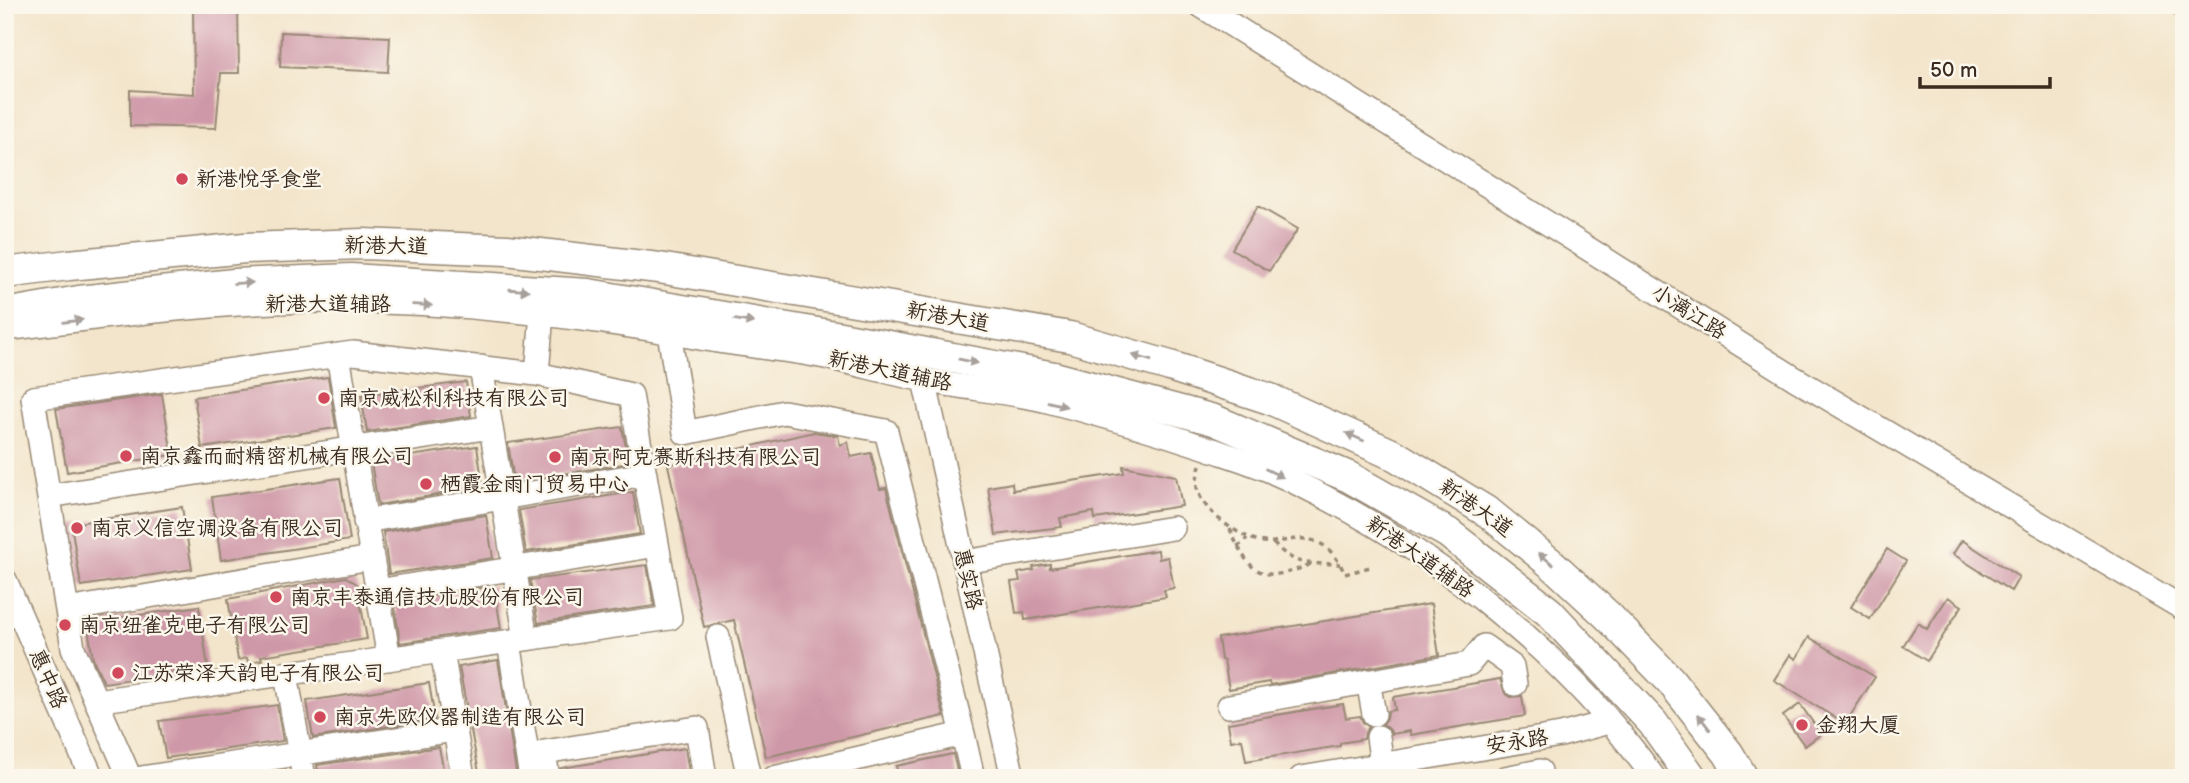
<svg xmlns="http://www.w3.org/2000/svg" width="2189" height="783" font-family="'Balsamiq Sans','LXGW WenKai TC',sans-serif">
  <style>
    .building { fill: #cf98a8 }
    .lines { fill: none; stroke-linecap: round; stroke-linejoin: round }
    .minor-casing { stroke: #978874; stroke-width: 26 }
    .major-casing { stroke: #978874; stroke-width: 33 }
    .path { stroke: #978874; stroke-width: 3.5; stroke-dasharray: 5 5; stroke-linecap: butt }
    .minor { stroke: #fff; stroke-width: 23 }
    .major { stroke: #fff; stroke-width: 30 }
    .oneway { fill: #a79f9a }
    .poi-dot { fill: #d1495b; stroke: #fbf7ec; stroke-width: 2.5 }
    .labels { text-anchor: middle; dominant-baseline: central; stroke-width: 5; stroke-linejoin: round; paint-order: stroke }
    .poi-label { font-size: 21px; fill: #3b2a1e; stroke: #fbf7ec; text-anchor: start }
    .street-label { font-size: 21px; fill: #3b2a1e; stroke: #fbf7ec }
  </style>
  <rect width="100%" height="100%" fill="#fbf7ec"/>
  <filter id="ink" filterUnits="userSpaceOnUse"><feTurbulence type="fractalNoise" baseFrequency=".0143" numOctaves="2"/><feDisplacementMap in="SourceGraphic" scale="14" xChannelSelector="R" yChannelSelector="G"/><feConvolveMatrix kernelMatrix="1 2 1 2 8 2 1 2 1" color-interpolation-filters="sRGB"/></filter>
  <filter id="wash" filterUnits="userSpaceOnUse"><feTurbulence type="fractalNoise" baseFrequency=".00686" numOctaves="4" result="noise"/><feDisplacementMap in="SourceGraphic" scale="28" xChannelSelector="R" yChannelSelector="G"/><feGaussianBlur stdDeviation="1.57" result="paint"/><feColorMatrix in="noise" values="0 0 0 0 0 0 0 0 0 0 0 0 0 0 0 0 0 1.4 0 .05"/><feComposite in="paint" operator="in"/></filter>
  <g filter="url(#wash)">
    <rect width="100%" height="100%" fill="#f3e5cb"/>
    <g id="blocks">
      <path class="building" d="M193 5H238L239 73H221L216 128 130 126V90L194 94Z
        M281 32 390 37 388 72 280 67Z
        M1258 206 1298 229 1269 271 1232 249Z
        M328 377 336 428 202 448 194 397Z
        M466 382 471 416 367 432 361 395Z
        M162 394 172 455 67 472 56 409Z
        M622 427 629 463 514 482 508 443Z
        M814 432 838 436 840 445 848 442 851 457 871 453 880 489 886 488 944 716 766 757 734 620 704 627 668 465Z
        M477 446 483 487 378 505 371 462Z
        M1123 466 1176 476 1182 506 1095 519 1094 512 1060 518 1062 527 996 535 988 487 1012 483 1013 490 1124 473Z
        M340 478 350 540 221 560 212 497Z
        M633 492 640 534 526 552 519 510Z
        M182 507 192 569 81 586 71 524Z
        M486 515 493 558 389 574 383 532Z
        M1962 540 2019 577 2011 591 1953 554Z
        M1887 549 1906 561 1870 619 1851 607Z
        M1158 550 1159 559 1168 557 1174 588 1164 590 1166 597 1025 620 1024 612 1016 613 1011 582 1020 581 1018 573 1034 570 1033 567 1050 564V568Z
        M647 565 654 606 538 623 530 580Z
        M346 577 357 584 367 639 261 656 262 660 248 662 247 658 238 660 228 599Z
        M494 586 501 628 400 643 394 602Z
        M1948 597 1962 606 1927 661 1903 646 1918 623 1927 629Z
        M1431 604 1439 655 1270 685 1269 682 1229 689 1224 660H1221L1218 638Z
        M199 606 208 668 104 683 93 659 87 623Z
        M1809 637 1875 677 1845 724 1774 680 1790 655 1796 659Z
        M498 660 517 778H480L459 667Z
        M1500 679 1505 693 1511 697 1522 696 1525 716 1410 735V731L1392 734 1389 729 1383 724 1387 718 1388 711 1395 710 1393 697Z
        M429 683 435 719 313 738 307 701Z
        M1343 704 1346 718 1360 716 1363 722 1369 727 1365 733 1364 739 1340 743V746L1246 761 1242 739 1231 741 1228 723Z
        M1800 704 1821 734 1805 746 1783 716Z
        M277 705 283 741 166 758 159 721Z
        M439 747 445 778H319L317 765Z
        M685 748 690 778H562L561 768Z
        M953 754 959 778H899L896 766Z"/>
    </g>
  </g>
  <g filter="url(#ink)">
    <use href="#blocks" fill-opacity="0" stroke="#978874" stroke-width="2"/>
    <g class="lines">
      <defs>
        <path id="minor" d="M1200 5 1794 378 2184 609
          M2182 5 2184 7
          M5 329C94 318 183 306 273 302 416 297 560 312 700 338 738 345 777 348 815 355 851 362 885 372 920 379 961 388 1003 391 1044 400 1099 414 1153 430 1207 448 1227 455 1247 461 1266 469 1415 534 1560 645 1654 778
          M669 332 685 433 784 412 886 431 963 734 774 778
          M338 355 389 659
          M481 367 526 639
          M924 380 1013 778
          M49 496 491 427
          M365 521 645 474
          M964 562 1173 528
          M5 580 92 778
          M377 591 657 545
          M67 610 371 558
          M718 637 749 778
          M509 642 531 778
          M286 674 304 778
          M1368 681 1374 714
          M96 701 442 651
          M1229 706 1469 664 1484 646 1512 666 1515 684
          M963 734 973 778
          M1378 737 1382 764
          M130 778 73 648 33 398 353 353 537 374 542 313
          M141 778 455 730
          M463 778 442 651 670 618 631 395 537 374
          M548 778 544 752 697 728 705 778
          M1301 778 1561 735 1609 722
          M1505 778 1540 771 1541 778"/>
        <path id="major" d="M5 273 69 265 245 248 363 244 507 250 659 268 1070 337 1170 366 1270 399 1396 456 1489 513 1554 566 1608 616 1670 680 1728 753 1743 778
          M5 314 79 301 234 284 351 279 588 294 841 337 1054 377 1214 420 1349 477 1448 533 1549 612 1653 723 1692 778"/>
      </defs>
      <use href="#minor" class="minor-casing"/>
      <use href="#major" class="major-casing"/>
      <path class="path" d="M1200 465C1198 474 1195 483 1198 491 1204 513 1242 539 1264 542 1282 544 1299 534 1317 542 1331 548 1339 561 1345 574L1370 567
        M1230 529C1249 574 1263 585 1311 564
        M1273 543C1298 568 1307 563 1340 564
        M1237 546 1242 544 1247 538"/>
      <use href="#minor" class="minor"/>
      <use href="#major" class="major"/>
    </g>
    <defs><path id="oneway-solid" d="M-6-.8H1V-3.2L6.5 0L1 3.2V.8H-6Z" transform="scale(1.75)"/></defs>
    <g class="oneway">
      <use href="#oneway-solid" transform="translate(243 283) rotate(-3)"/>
      <use href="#oneway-solid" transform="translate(519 290) rotate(4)"/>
      <use href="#oneway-solid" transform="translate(422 305) rotate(2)"/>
      <use href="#oneway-solid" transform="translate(73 321) rotate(-7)"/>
      <use href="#oneway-solid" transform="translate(744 321) rotate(9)"/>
      <use href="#oneway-solid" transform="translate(1142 358) rotate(-164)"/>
      <use href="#oneway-solid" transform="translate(968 361) rotate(11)"/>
      <use href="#oneway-solid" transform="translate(1057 404) rotate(15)"/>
      <use href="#oneway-solid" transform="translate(1355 437) rotate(-156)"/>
      <use href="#oneway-solid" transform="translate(1274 473) rotate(26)"/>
      <use href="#oneway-solid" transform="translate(1546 559) rotate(-141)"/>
      <use href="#oneway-solid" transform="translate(1704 722) rotate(-128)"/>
    </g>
  </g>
  <g class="poi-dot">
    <circle cx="182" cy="179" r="7"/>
    <circle cx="324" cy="398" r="7"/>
    <circle cx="126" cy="456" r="7"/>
    <circle cx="555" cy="457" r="7"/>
    <circle cx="426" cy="484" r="7"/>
    <circle cx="77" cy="528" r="7"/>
    <circle cx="276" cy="597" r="7"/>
    <circle cx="65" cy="625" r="7"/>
    <circle cx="118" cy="673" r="7"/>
    <circle cx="320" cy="717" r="7"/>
    <circle cx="1802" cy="725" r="7"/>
  </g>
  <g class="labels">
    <g class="poi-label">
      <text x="196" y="179">新港悦孚食堂</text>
      <text x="338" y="398">南京威松利科技有限公司</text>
      <text x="140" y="456">南京鑫而耐精密机械有限公司</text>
      <text x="569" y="457">南京阿克赛斯科技有限公司</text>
      <text x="440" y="484">栖霞金雨门贸易中心</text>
      <text x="91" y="528">南京义信空调设备有限公司</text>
      <text x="290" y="597">南京丰泰通信技术股份有限公司</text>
      <text x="79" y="625">南京纽雀克电子有限公司</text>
      <text x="132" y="673">江苏荣泽天韵电子有限公司</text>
      <text x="334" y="717">南京先欧仪器制造有限公司</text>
      <text x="1816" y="725">金翔大厦</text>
    </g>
    <g class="street-label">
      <text transform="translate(386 246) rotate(1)">新港大道</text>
      <text x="328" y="304">新港大道辅路</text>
      <text transform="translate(1689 312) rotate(32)">小漓江路</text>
      <text transform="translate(948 317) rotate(10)">新港大道</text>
      <text transform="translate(890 371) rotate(12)">新港大道辅路</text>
      <text transform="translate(1476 508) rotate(35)">新港大道</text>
      <text transform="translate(1420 557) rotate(35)">新港大道辅路</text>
      <text transform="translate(968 579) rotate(77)">惠实路</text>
      <text transform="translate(48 679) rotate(66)">惠中路</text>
      <text transform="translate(1517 742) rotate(-9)">安永路</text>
    </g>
  </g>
  <rect width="2189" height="783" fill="none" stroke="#fbf7ec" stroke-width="28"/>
  <path d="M1920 77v10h130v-10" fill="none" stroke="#3b2a1e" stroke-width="3.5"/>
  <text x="1930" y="77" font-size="21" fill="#3b2a1e" stroke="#fbf7ec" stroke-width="5" paint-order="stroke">50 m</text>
</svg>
